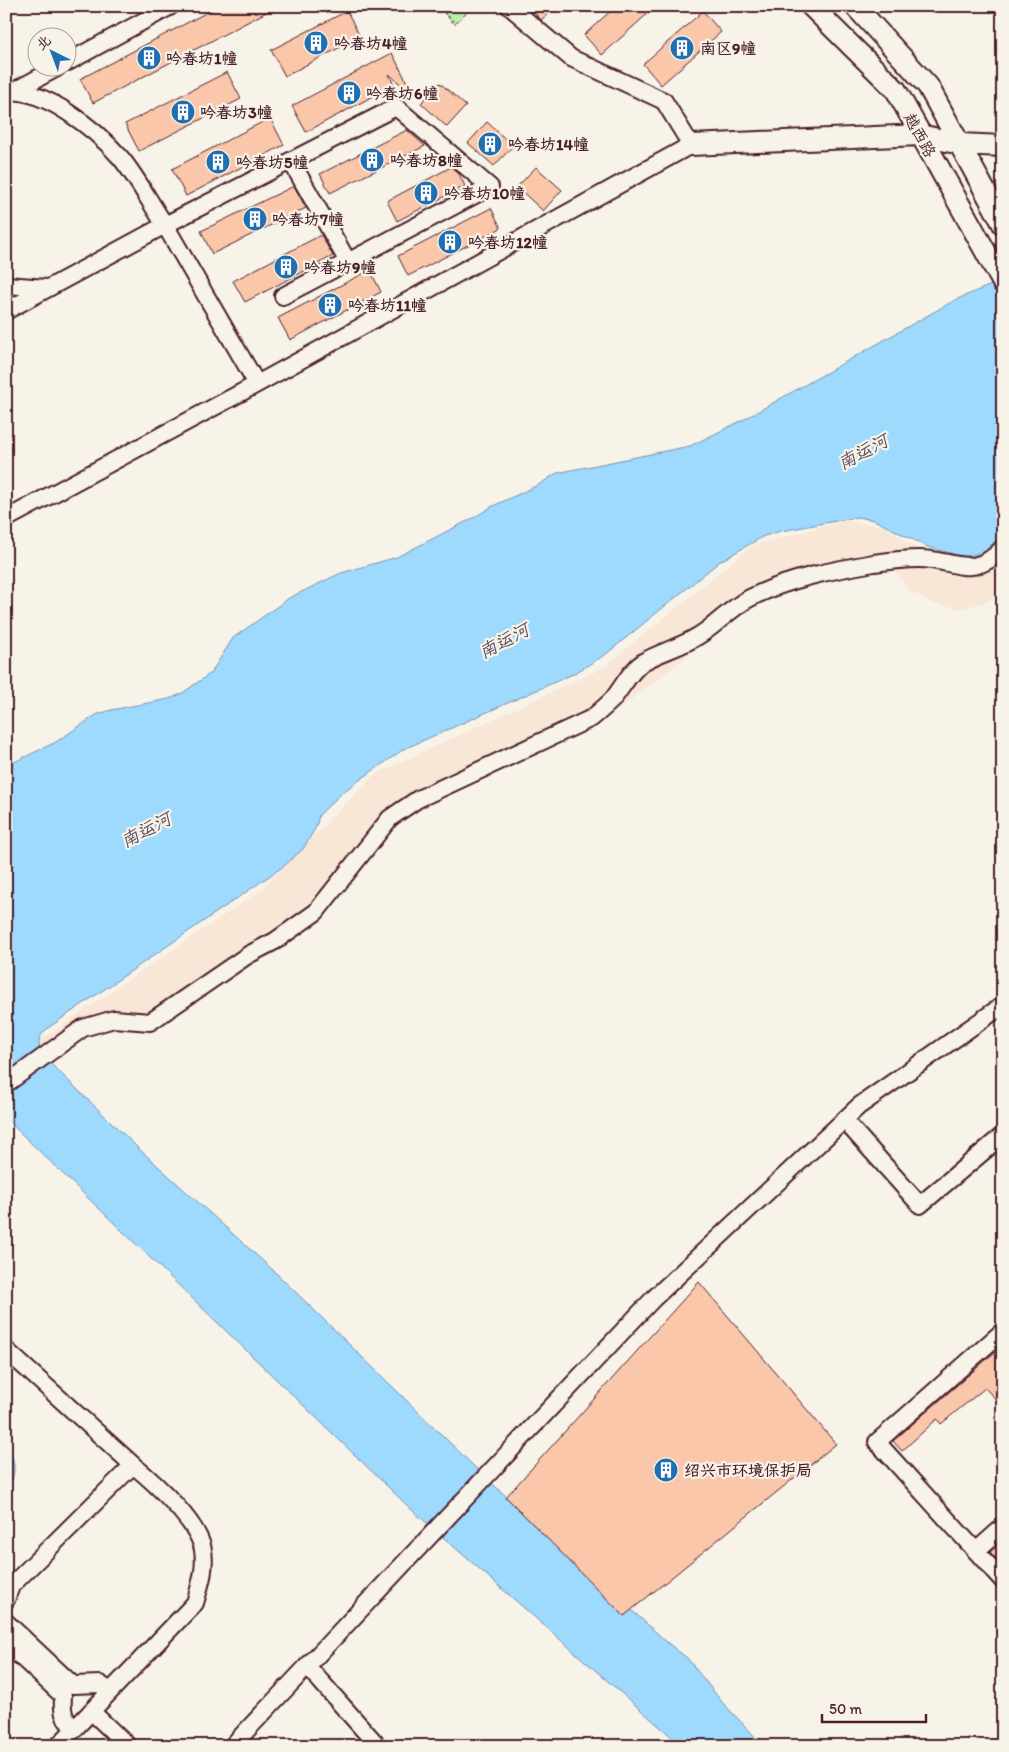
<svg xmlns="http://www.w3.org/2000/svg" width="1009" height="1752" font-family="Itim,'LXGW WenKai TC',sans-serif">
  <style>
    .built { fill: #f8e6d6 }
    .green { fill: #baecac; stroke: #82866c }
    .water { fill: #9ddafe; stroke: #7c8faa }
    .building { fill: #fac7ab; stroke: #4a1f2b }
    .lines { fill: none; stroke-linecap: round; stroke-linejoin: round }
    .minor-casing { stroke: #4a1f2b; stroke-width: 20 }
    .major-casing { stroke: #4a1f2b; stroke-width: 24 }
    .path { stroke: #4a1f2b; stroke-width: 2.5; stroke-dasharray: 1 4; stroke-linecap: butt }
    .minor { stroke: #f7f3e8; stroke-width: 16 }
    .major { stroke: #f7f3e8; stroke-width: 20 }
    .labels { text-anchor: middle; dominant-baseline: central; stroke-width: 4.5; stroke-linejoin: round; paint-order: stroke }
    .poi-label { font-size: 16px; font-weight: bold; fill: #4a1f2b; stroke: #f7f3e8; text-anchor: start }
    .street-label { font-size: 16px; fill: #4a1f2b; stroke: #f7f3e8 }
    .water-label { font-size: 18px; font-style: italic; fill: #5f4e60; stroke: #f7f3e8 }
  </style>
  <rect width="100%" height="100%" fill="#f7f3e8"/>
  <filter id="ink" filterUnits="userSpaceOnUse"><feTurbulence type="fractalNoise" baseFrequency=".02" numOctaves="2"/><feDisplacementMap in="SourceGraphic" scale="10" xChannelSelector="R" yChannelSelector="G"/><feConvolveMatrix kernelMatrix="1 2 1 2 8 2 1 2 1" color-interpolation-filters="sRGB"/></filter>
  <g filter="url(#ink)">
    <path class="built" d="M843 521 883 526 922 552 976 561 992 547 1003 533V593L988 601 961 609 932 603 909 590 893 570 881 567 759 600 601 723 453 792 395 825 276 949 151 1031H98L49 1063 32 1046 261 890 374 775 603 668 752 546Z"/>
    <path class="green" d="M438 6H473L455 24Z"/>
    <path class="water" d="M1003 280V533L985 551 969 556H961L928 547 874 520 858 517 781 531 764 536 719 562 605 655 573 674 404 749 344 791 319 815 316 827 303 849 284 866 48 1028C33 1040 39 1052 50 1063L138 1148 275 1272 486 1478 669 1644 687 1658 722 1702 764 1746H682L413 1511 6 1119V766L56 742 96 715 111 710 169 699 181 694 211 673 233 638 289 598 341 573 397 557 475 517 491 507 540 484 557 473 690 446 741 421 955 300Z
      M6 1445C17 1464 17 1473 6 1492Z"/>
    <path class="building" d="M219 6H278L93 103 80 79Z
      M529 6H557L541 20Z
      M616 6H656L602 55 584 35Z
      M347 11 360 37 285 76 271 50Z
      M703 11 721 32 661 85 643 64Z
      M392 53 414 96 389 74 394 85 306 132 292 106Z
      M227 72 241 99 139 151 125 124Z
      M440 83 466 106 447 127 421 103Z
      M270 118 284 145 186 196 172 169Z
      M487 122 513 146 494 166 468 143Z
      M407 130 425 146 330 193 320 174Z
      M451 167 459 174 465 186 397 221 387 201Z
      M536 167 562 190 543 211 517 187Z
      M294 186 306 208 212 254 201 231Z
      M491 208 501 228 408 276 398 256Z
      M321 235 333 256 245 302 233 281Z
      M370 270 381 292 290 340 278 318Z
      M699 1282 836 1444 624 1616 506 1497Z
      M995 1352 1003 1360V1407L985 1388 941 1424 937 1419 902 1451 893 1441Z
      M1003 1541V1566L990 1552Z"/>
    <g class="lines">
      <defs>
        <path id="minor" d="M68 62 171 6
          M6 92C44 87 97 131 120 157 137 177 150 203 165 225L396 107 490 187 283 296
          M12 92 57 68
          M291 161 348 262
          M6 285 47 288
          M6 311 165 225 257 384
          M6 519 257 384 691 145 664 101 571 58 509 6
          M6 1084 83 1028 114 1019 150 1022 248 955 275 941 316 912 390 818 418 799 592 718C599 712 606 706 612 700 622 688 630 671 643 662 660 652 681 647 698 636 716 626 730 608 750 598 787 579 833 570 874 563 888 561 904 559 919 559 955 559 972 581 1003 548
          M844 1120 920 1205 1003 1135
          M1003 1331 877 1442 1003 1581
          M6 1350 133 1465 11 1586 6 1600
          M976 1551 1003 1527
          M6 1622 73 1685 100 1684 110 1691
          M6 1643 63 1696C62 1711 63 1719 75 1729
          M307 1666 378 1746
          M91 1711 128 1746
          M58 1746 195 1603C200 1585 206 1569 203 1550 199 1523 154 1482 133 1465
          M232 1746 653 1299 859 1106 1003 1005"/>
        <path id="major" d="M811 6 896 90 1003 283
          M855 6 928 86 1003 224
          M691 145 920 135 960 144 1003 146"/>
      </defs>
      <use href="#minor" class="minor-casing"/>
      <use href="#major" class="major-casing"/>
      <path class="path" d="M438 6 455 24"/>
      <use href="#minor" class="minor"/>
      <use href="#major" class="major"/>
    </g>
  </g>
  <defs>
    <symbol id="building-disc" viewBox="-11 -11 22 22"><circle r="9.5" fill="#1f6fb2" stroke="#f7f3e8"/><path d="M-4-6H4V6H1V3H-1V6H-4ZM-2.5-4.3h1.7v1.8h-1.7ZM.8-4.3h1.7v1.8H.8ZM-2.5-1h1.7V.8h-1.7ZM.8-1h1.7V.8H.8Z" fill="#fff"/></symbol>
  </defs>
  <g fill-rule="evenodd">
    <use href="#building-disc" x="302" y="29" width="28" height="28"/>
    <use href="#building-disc" x="668" y="34" width="28" height="28"/>
    <use href="#building-disc" x="135" y="44" width="28" height="28"/>
    <use href="#building-disc" x="335" y="79" width="28" height="28"/>
    <use href="#building-disc" x="169" y="98" width="28" height="28"/>
    <use href="#building-disc" x="476" y="130" width="28" height="28"/>
    <use href="#building-disc" x="358" y="146" width="28" height="28"/>
    <use href="#building-disc" x="204" y="148" width="28" height="28"/>
    <use href="#building-disc" x="412" y="179" width="28" height="28"/>
    <use href="#building-disc" x="241" y="205" width="28" height="28"/>
    <use href="#building-disc" x="436" y="228" width="28" height="28"/>
    <use href="#building-disc" x="272" y="253" width="28" height="28"/>
    <use href="#building-disc" x="316" y="291" width="28" height="28"/>
    <use href="#building-disc" x="652" y="1456" width="28" height="28"/>
  </g>
  <g class="labels">
    <g class="poi-label">
      <text x="334" y="43">吟春坊4幢</text>
      <text x="700" y="48">南区9幢</text>
      <text x="166" y="58">吟春坊1幢</text>
      <text x="366" y="93">吟春坊6幢</text>
      <text x="200" y="112">吟春坊3幢</text>
      <text x="508" y="144">吟春坊14幢</text>
      <text x="390" y="160">吟春坊8幢</text>
      <text x="236" y="162">吟春坊5幢</text>
      <text x="444" y="193">吟春坊10幢</text>
      <text x="272" y="219">吟春坊7幢</text>
      <text x="468" y="242">吟春坊12幢</text>
      <text x="304" y="267">吟春坊9幢</text>
      <text x="348" y="305">吟春坊11幢</text>
      <text x="684" y="1470">绍兴市环境保护局</text>
    </g>
    <g class="street-label">
      <text transform="translate(920 135) rotate(61)">越西路</text>
    </g>
    <g class="water-label">
      <text transform="translate(863 452) rotate(-28)">南运河</text>
      <text transform="translate(504 641) rotate(-28)">南运河</text>
      <text transform="translate(146 830) rotate(-28)">南运河</text>
    </g>
  </g>
  <rect width="1009" height="1752" fill="none" stroke="#f7f3e8" stroke-width="25"/>
  <rect x="12" y="12" width="984" height="1727" fill="none" stroke="#4a1f2b" stroke-width="2" filter="url(#ink)"/>
  <g transform="translate(52 52) rotate(318)"><circle r="24" fill="#f7f3e8" stroke="#b29e9c"/>
  <path d="M0-4L9 19L0 12L-9 19Z" fill="#1f6fb2"/>
  <text y="-8" font-size="14" font-weight="bold" text-anchor="middle" fill="#4a1f2b">北</text>
  </g>
  <path d="M822 1714v8h104v-8" fill="none" stroke="#4a1f2b" stroke-width="2.5"/>
  <text x="829" y="1714" font-size="15" fill="#4a1f2b" stroke="#f7f3e8" stroke-width="4" paint-order="stroke">50 m</text>
</svg>
